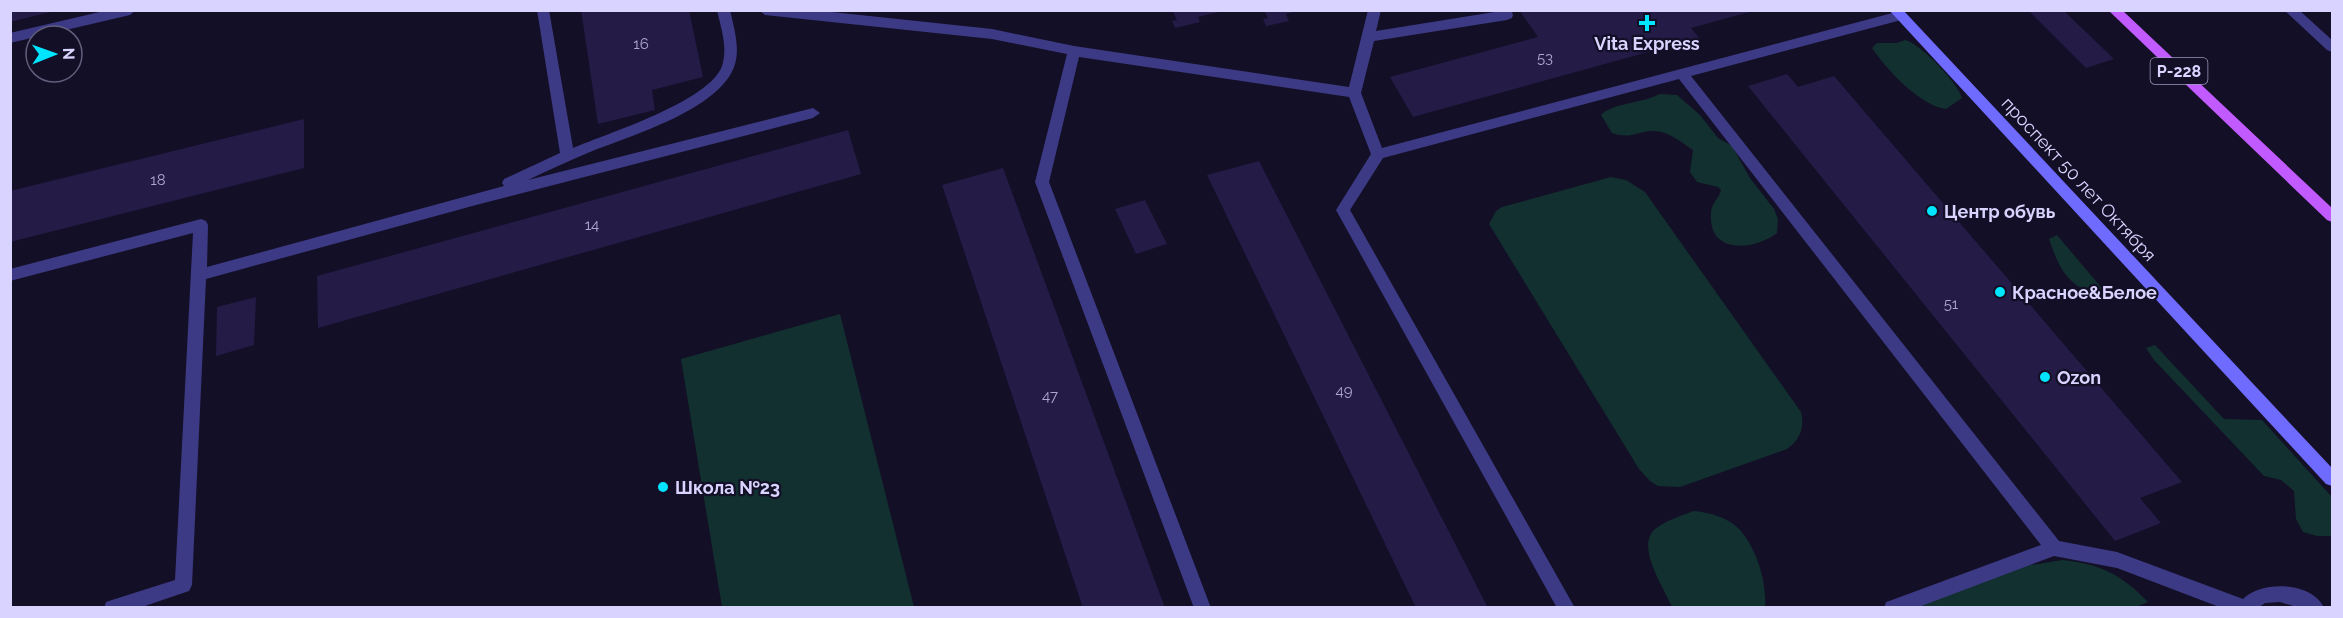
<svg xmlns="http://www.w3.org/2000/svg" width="2343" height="618" font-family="Raleway,sans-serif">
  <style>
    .green { fill: #12302f }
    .building { fill: #241b47 }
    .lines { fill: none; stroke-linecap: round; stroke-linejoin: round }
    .lane { fill: #3d3a85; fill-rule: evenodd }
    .secondary { fill: #6f6bff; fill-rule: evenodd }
    .primary { fill: #c25bff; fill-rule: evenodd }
    .poi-dot { fill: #00e5ff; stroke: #130f26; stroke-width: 2 }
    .labels { text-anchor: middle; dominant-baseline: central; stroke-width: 4.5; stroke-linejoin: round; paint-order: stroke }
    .number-label { font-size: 15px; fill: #aca6d1 }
    .shield { fill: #130f26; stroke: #9e99be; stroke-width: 1.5 }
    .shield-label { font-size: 16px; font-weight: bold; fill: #d9d4ff }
    .poi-label { font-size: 18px; font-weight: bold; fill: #d9d4ff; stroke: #130f26; text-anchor: start }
    .street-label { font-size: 18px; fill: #d9d4ff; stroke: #130f26 }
  </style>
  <rect width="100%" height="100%" fill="#130f26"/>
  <path class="green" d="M1905 40C1920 43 1958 83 1962 98L1946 109C1919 105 1887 70 1872 48L1877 43H1897Z
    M1660 94 1677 95 1700 115 1718 138 1732 146 1750 178 1774 209 1778 219 1777 233C1755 250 1709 255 1711 215 1711 202 1718 201 1721 190L1718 187 1697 182 1690 172 1693 150C1682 143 1669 131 1654 131 1638 130 1633 140 1612 133L1601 115C1612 103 1643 103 1660 94Z
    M1611 177 1626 180 1645 192 1801 412C1805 427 1800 440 1787 449L1680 487 1658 486 1650 481 1639 469 1489 224 1496 211 1502 207Z
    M2057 235 2106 293C2100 296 2094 294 2088 292 2064 281 2057 262 2049 239Z
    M840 314 914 607H722L681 359Z
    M2155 345 2224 419 2262 420 2332 497 2331 536H2317L2303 532 2296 519 2294 491 2281 480 2264 476 2154 360 2146 348Z
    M1693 511C1709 512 1730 518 1741 531 1757 550 1767 583 1765 607L1673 608 1670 603C1662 584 1636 546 1655 529 1665 521 1681 516 1693 511Z
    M2062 560C2100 564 2121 574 2148 602L2133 608H1915L2019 567Z"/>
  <path class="building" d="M10 10H55V11L10 22Z
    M581 10H689L703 77 652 90 655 110 598 124Z
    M1172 10H1223V11L1198 17 1200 22 1175 28 1172 21 1177 20Z
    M1264 10H1296V11L1286 14 1289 21 1266 26 1263 19 1268 18Z
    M1519 10H1752L1753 11 1691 28 1699 38 1413 117 1390 77 1538 37Z
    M2028 10H2063L2114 59 2086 68Z
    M1787 74 1798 87 1834 76 2182 482 2140 498 2161 523 2115 541 1748 86Z
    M304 119V168L10 242V191Z
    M848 130 861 174 318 328 317 276Z
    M1259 161 1488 608H1416L1207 175Z
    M1003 168 1165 608H1083L942 185Z
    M1145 200 1167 244 1136 254 1115 209Z
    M256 297 254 345 216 356 217 307Z"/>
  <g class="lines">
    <path class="lane" d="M108 10H136L130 15 10 43V33Z
      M537 10H549L573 148C606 134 710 101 722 66 728 48 721 28 717 10H730C734 28 740 47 735 64 722 109 630 136 590 152 569 161 548 170 528 180L813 108 820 113 813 118 476 205 206 279 192 585 189 591 139 608H104L106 602 112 600 175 580 193 233 10 281V269L201 219 206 221 208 225 207 267 504 186 502 183 504 179 560 153Z
      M759 10H813L992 29 1074 46 1349 87 1368 10H1381L1376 31 1507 10 1512 12 1513 15 1512 18 1507 20 1374 41 1361 93 1382 148 1900 11 1905 13 1906 16 1905 19 1691 76 2059 541 2117 552 2243 599C2262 580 2313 582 2324 608H2300L2280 602 2265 603 2258 608H2222L2117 568 2054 556 1916 608H1884L1886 602 1892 600 2041 545 1679 79 1383 158 1350 210 1575 608H1557L1336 210 1371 154 1349 97 1079 57 1049 182 1211 608H1194L1035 182 1067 54 992 39 765 15Z
      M2284 10H2299L2332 40V52L2327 50Z"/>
    <path class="secondary" d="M1889 10H1903L2332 468V486L2326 484Z"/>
    <path class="primary" d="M2108 10H2122L2332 208V222L2327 220Z"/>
  </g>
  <g class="poi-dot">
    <path d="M1644 14h6v6h6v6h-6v6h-6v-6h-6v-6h6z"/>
    <circle cx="1932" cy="211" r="6"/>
    <circle cx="2000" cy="292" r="6"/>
    <circle cx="2045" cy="377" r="6"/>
    <circle cx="663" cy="487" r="6"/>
  </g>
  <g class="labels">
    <g class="number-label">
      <text x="641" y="44">16</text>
      <text x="1545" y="58">53</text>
      <text x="158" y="180">18</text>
      <text x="592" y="225">14</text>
      <text x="1951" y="304">51</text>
      <text x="1344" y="391">49</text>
      <text x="1050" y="396">47</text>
    </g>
    <rect class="shield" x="2150.5" y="58" width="57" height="26" rx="4.5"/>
    <g class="shield-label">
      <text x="2179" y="71">Р-228</text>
    </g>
    <g class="poi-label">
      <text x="1647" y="43" text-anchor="middle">Vita Express</text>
      <text x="1944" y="211">Центр обувь</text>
      <text x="2012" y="292">Красное&amp;Белое</text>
      <text x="2057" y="377">Ozon</text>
      <text x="675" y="487">Школа №23</text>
    </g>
    <g class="street-label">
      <text transform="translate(2079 179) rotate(47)">проспект 50 лет Октября</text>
    </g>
  </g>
  <rect width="2343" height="618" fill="none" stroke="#d9d4ff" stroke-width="24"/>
  <g transform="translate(54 54) rotate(89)"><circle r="28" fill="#130f26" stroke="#625e7d" stroke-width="1.5"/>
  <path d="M0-4.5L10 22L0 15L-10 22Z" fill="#00e5ff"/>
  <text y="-9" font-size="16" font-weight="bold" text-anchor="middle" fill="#d9d4ff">N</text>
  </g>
</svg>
